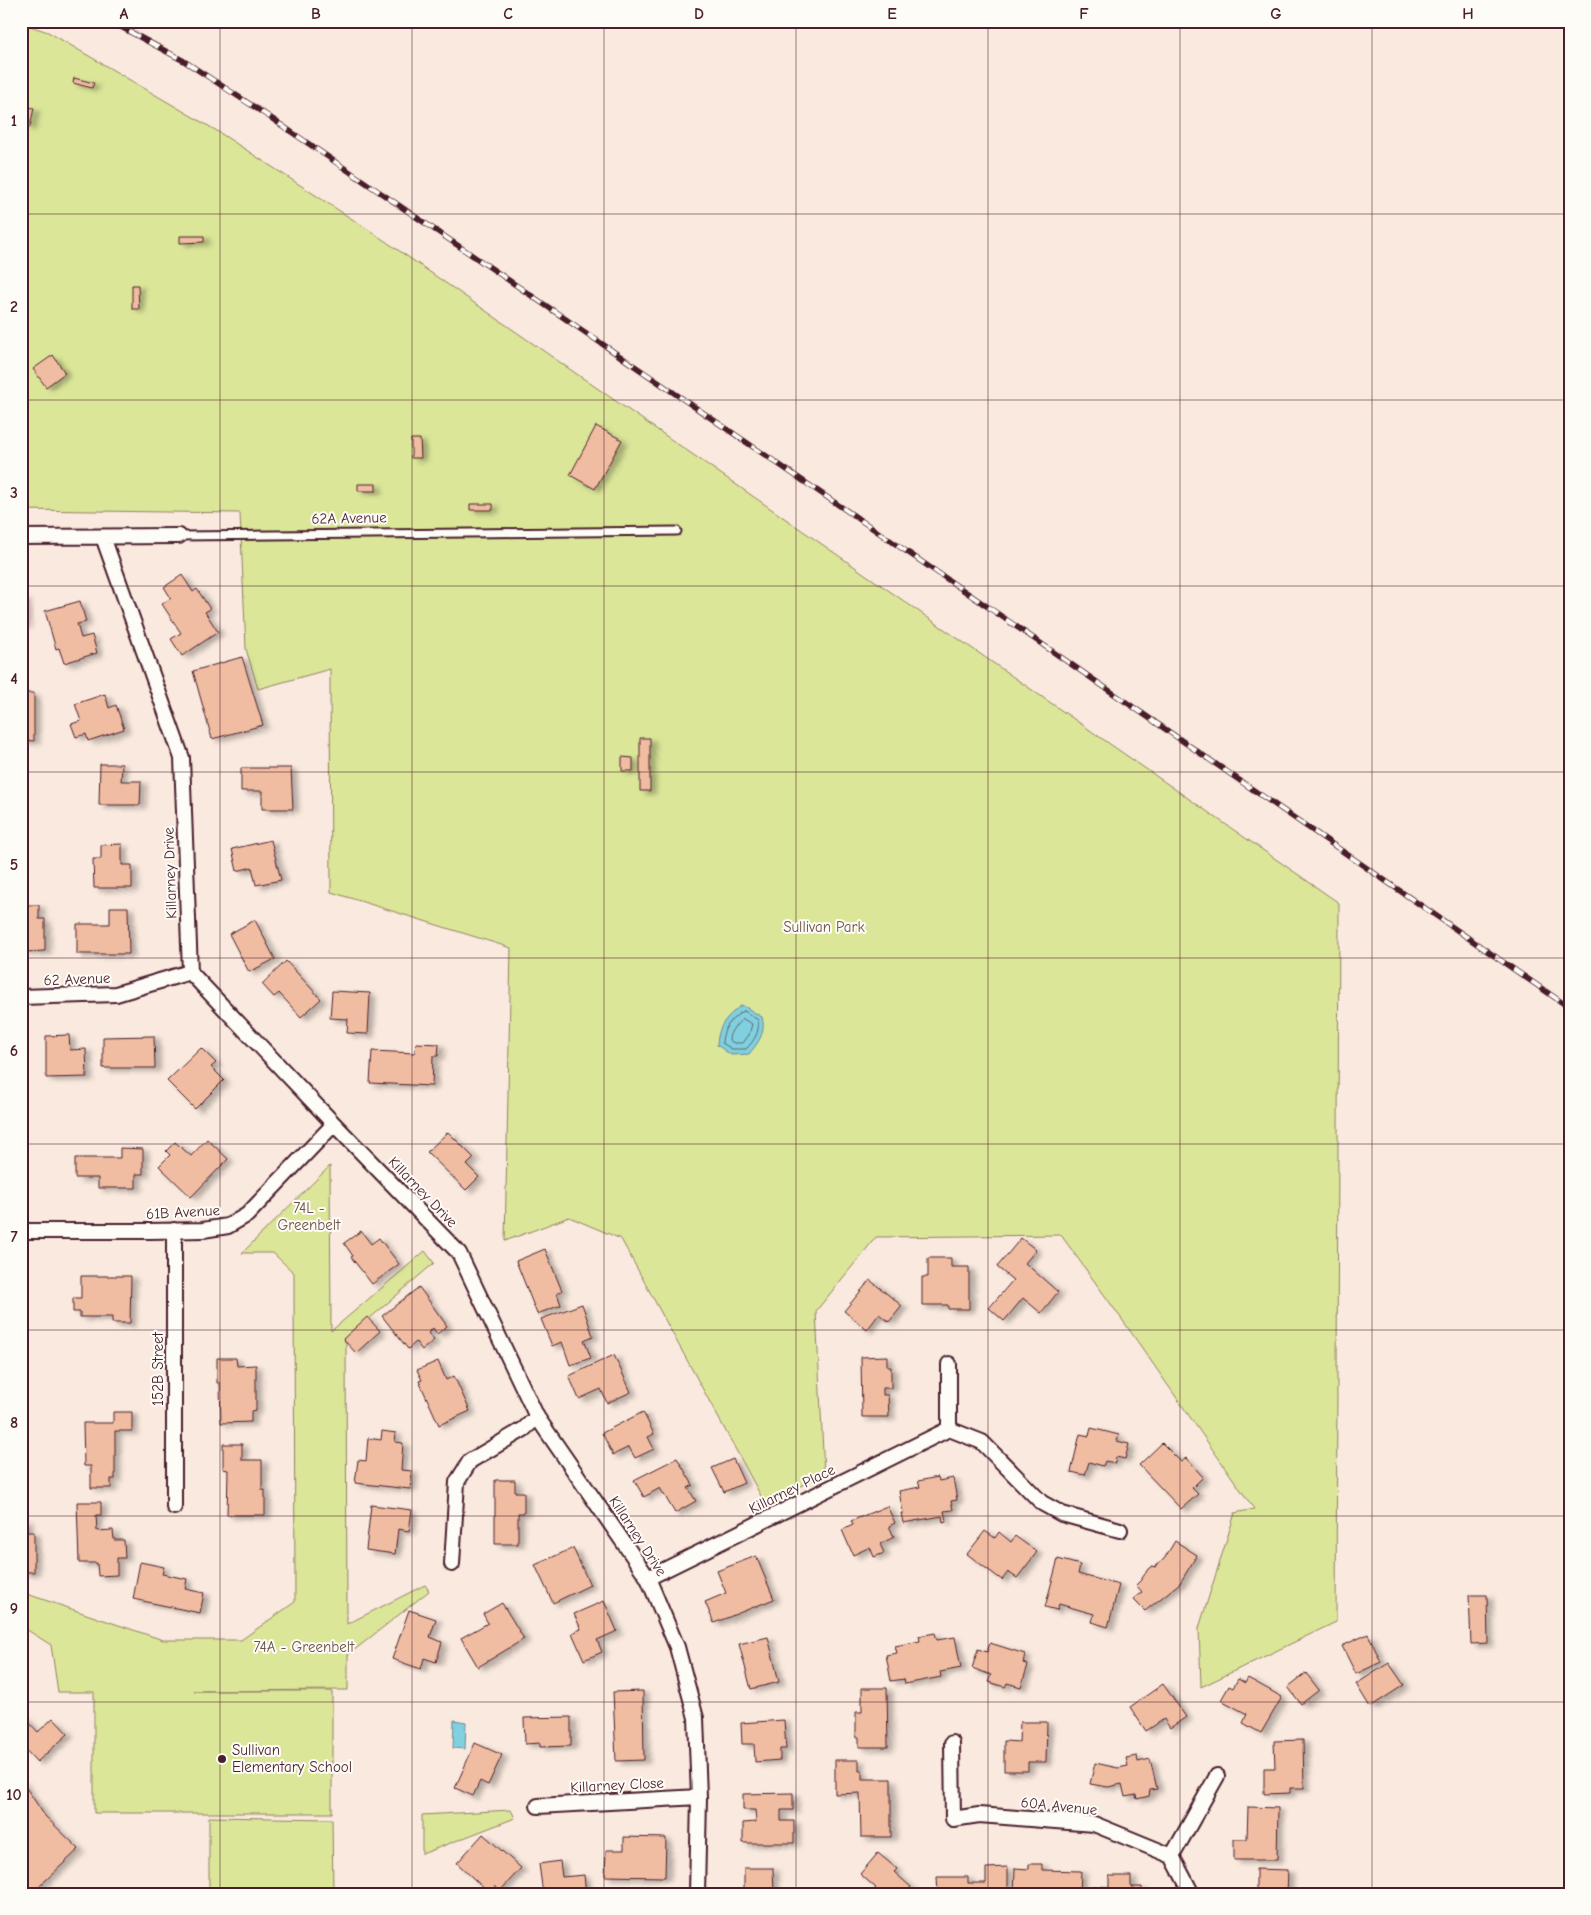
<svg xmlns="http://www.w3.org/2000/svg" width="1591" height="1915" font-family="'Comic Neue',sans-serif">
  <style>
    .green { fill: #dbe699; stroke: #928262 }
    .water { fill: #81d0df; stroke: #6b8997 }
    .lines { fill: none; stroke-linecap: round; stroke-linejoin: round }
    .shore { stroke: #606673; stroke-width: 1 }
    .building { fill: #f0bda2; stroke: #4a1f2b; filter: url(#shadow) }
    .lane-casing { stroke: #4a1f2b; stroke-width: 11 }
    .street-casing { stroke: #4a1f2b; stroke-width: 18 }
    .lane { stroke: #fdfcf7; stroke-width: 7 }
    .street { stroke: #fdfcf7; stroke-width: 14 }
    .rail-casing { stroke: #4a1f2b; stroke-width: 5.5 }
    .rail { stroke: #fdfcf7; stroke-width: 4; stroke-dasharray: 11; stroke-linecap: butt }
    .grid { fill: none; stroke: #4a1f2b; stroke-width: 1; stroke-opacity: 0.55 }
    .poi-dot { fill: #4a1f2b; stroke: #fdfcf7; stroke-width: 2 }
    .labels { text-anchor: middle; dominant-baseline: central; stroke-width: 4; stroke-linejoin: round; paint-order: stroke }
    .street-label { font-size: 15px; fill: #4a1f2b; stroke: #fdfcf7 }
    .park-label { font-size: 15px; fill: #6e5146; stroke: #fdfcf7 }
    .poi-label { font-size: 15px; fill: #4a1f2b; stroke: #fdfcf7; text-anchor: start }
    .neatline { fill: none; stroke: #4a1f2b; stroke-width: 2 }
    .grid-label { font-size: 16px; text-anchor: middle; font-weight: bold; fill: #4a1f2b }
  </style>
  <defs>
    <filter id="shadow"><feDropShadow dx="5.5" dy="3" stdDeviation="2.5" flood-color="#0004"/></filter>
  </defs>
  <rect width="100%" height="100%" fill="#f9e9de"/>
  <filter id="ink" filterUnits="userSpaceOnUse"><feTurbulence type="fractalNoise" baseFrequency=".02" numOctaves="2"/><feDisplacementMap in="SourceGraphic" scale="10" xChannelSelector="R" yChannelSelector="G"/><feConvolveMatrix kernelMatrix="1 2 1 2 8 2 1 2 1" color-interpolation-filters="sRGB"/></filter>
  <g filter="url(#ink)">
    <path class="green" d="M21 23 48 32 217 131 375 234 1339 903 1336 1622 1201 1687 1199 1628 1235 1513 1254 1509 1126 1325 1061 1235 876 1237 816 1311 824 1473 766 1505 621 1239 569 1217 505 1241 511 948 331 892 330 669 258 689 246 649 240 513 21 510Z
      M330 1166 331 1331 425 1251 434 1263 346 1339 347 1624 425 1585 429 1591 348 1655V1690L194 1691H332V1813H94V1692H58L51 1645 21 1626V1592L163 1640H241L295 1602 294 1273 273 1253H242Z
      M511 1810 515 1818 422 1854V1815Z
      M209 1817 332 1819 333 1894H209Z"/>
    <path class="water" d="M742 1005 762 1017C766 1032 759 1042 749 1054L731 1055 717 1045C718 1025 726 1017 742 1005Z
      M454 1720 466 1722 465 1749 453 1748Z"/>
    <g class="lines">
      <path class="shore" d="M744 1011 758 1020C760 1032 754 1041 746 1049H732L722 1043C722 1029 732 1017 744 1011Z
        M743 1019 752 1024 749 1035 743 1043H734L729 1040C729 1031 737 1024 743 1019Z"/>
    </g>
    <path class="building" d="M74 78 94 83 92 88 73 83Z
      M28 107 34 108 30 127 24 126Z
      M180 236H204V242L180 243Z
      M132 285H138L139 309H132Z
      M53 355 65 373 46 387 33 369Z
      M596 426 622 440 595 489 570 475Z
      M411 439H420L421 458H411Z
      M358 484H376V491H358Z
      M470 504H493V510H470Z
      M182 575 193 592 197 589 210 609 205 612 218 632 182 656 171 639 181 633 162 604 171 598 164 587Z
      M21 598H25V625H21Z
      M80 601 86 622 77 624 81 638 92 635 97 653 64 663 59 648 56 649 45 611Z
      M242 657 263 725 212 739 193 671Z
      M21 693H34V741L21 740Z
      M105 694 109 708 116 705 124 729 88 741 86 734 76 737 71 724 81 721 75 704Z
      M640 738H650V791H640Z
      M622 757 633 758V771H622Z
      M100 764H122L121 781H141L140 805H99Z
      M241 768H291L293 809H262V791H241Z
      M271 840 281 880 256 885 252 867 237 871 232 849Z
      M122 844V865H132V888H94L93 859H101V845Z
      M21 905H39V919H45V951L24 952Z
      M110 907H128L129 954H77V924H110Z
      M255 920 275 959 249 972 229 934Z
      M286 961 321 999 301 1017 279 993 274 997 262 984Z
      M332 991 370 993 368 1034 347 1033 348 1019 330 1018Z
      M69 1035 70 1050 86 1049 87 1077 46 1078V1036Z
      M154 1036 155 1068H103V1037Z
      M416 1043 439 1044 438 1056H433L432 1086 370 1083 372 1051 415 1053Z
      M201 1048 216 1063 211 1067 224 1080 195 1109 167 1081Z
      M448 1132 474 1158 467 1165 479 1177 466 1190 427 1152Z
      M207 1139 228 1159 191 1197 159 1166 170 1155 166 1151 175 1142 191 1156Z
      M120 1148 143 1149V1174H136V1188H98V1178H75V1158H120Z
      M361 1231 371 1244 379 1238 399 1264 372 1284 351 1257 353 1256 344 1243Z
      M1021 1238 1036 1250 1025 1263 1058 1292 1041 1313 1023 1298 1004 1321 989 1308 1013 1280 997 1267Z
      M545 1249 562 1291 557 1293 561 1305 537 1314 516 1261Z
      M928 1258H951V1267H969V1309H948V1305H922V1277H928Z
      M81 1276H131L130 1323H112V1317H80V1312H73V1298H81Z
      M870 1280 902 1306 889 1322 879 1314 867 1330 844 1311Z
      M419 1287 447 1326 437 1334 433 1328 428 1333 434 1340 422 1350 416 1342 408 1349 382 1316Z
      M582 1304 593 1336 584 1340 591 1358 570 1365 562 1342 552 1346 541 1319Z
      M367 1317 380 1331 356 1353 343 1339Z
      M614 1355 631 1392 607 1403 601 1389 579 1399 569 1376Z
      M887 1356V1367H891V1388H883V1395H888L889 1417H862L861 1357Z
      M217 1358H236L237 1366 256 1365V1410L251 1411V1422L221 1423 220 1383H217Z
      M438 1361 446 1380 454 1376 470 1411 439 1425 419 1381 422 1380 417 1370Z
      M113 1412H132V1431H115V1479H111V1488H91V1466H84L83 1423H113Z
      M643 1412 654 1434 648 1437 654 1449 635 1458 629 1447 613 1455 602 1433Z
      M1091 1428 1119 1435 1117 1441 1129 1444 1125 1459 1116 1457 1115 1463 1105 1461 1103 1466 1089 1462 1085 1475 1071 1472 1080 1434 1089 1436Z
      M382 1431 396 1433 395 1442 403 1443 401 1470 412 1471 410 1489 355 1483 358 1460 366 1461 368 1438 381 1440Z
      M1162 1443 1181 1462 1186 1458 1203 1477 1192 1488 1198 1494 1181 1509 1139 1465Z
      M223 1444H242V1460H262V1490H265V1515H227L228 1470 223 1469Z
      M677 1458 693 1485 688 1488 696 1501 675 1513 660 1488 644 1497 634 1480Z
      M733 1459 744 1483 724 1492 712 1468Z
      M938 1477 939 1481 953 1478 957 1500 951 1501 953 1510 944 1511 946 1521 943 1522 942 1516 903 1523 901 1513H903L899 1491 920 1487 918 1481Z
      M495 1480H515V1492H524V1513H518V1544H495Z
      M77 1502H101V1515H96L97 1531 113 1530 114 1540H124L125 1558H117V1575L98 1576 97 1563H79Z
      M371 1505 412 1510 409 1531 398 1529 395 1554 366 1550Z
      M887 1506 895 1523 889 1526 894 1537 880 1544 884 1553 874 1557 870 1547 853 1555 842 1530 853 1525 851 1521Z
      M21 1519H27V1532H34V1572H21Z
      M985 1531 995 1538 999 1532 1011 1542 1015 1536 1037 1552 1017 1578 1008 1572 1002 1580 967 1554Z
      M1175 1541 1197 1555 1180 1583 1145 1611 1133 1599 1142 1592 1136 1585 1141 1580 1148 1569 1152 1566 1155 1567 1164 1559Z
      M573 1548 590 1585 553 1603 535 1565Z
      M756 1556 774 1599 714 1623 705 1602 726 1593 717 1571Z
      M1058 1559 1080 1565 1078 1574 1119 1585 1108 1627 1092 1622 1094 1614 1059 1604 1057 1610 1045 1607Z
      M140 1562 164 1567 162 1574 187 1579 185 1589 204 1593 200 1613 133 1599Z
      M1469 1595H1487L1488 1643 1471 1644Z
      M604 1601 617 1631 597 1640 602 1652 584 1660 572 1633 581 1629 574 1614Z
      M502 1603 524 1639 478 1667 461 1638 488 1623 483 1614Z
      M409 1610 436 1619 430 1637 442 1642 436 1662 424 1658 421 1669 392 1659Z
      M935 1633 937 1640 955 1637 961 1668 940 1672 941 1677 905 1684 904 1679 891 1681 886 1655 897 1653 895 1646 920 1641 919 1636Z
      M1368 1634 1381 1662 1356 1674 1342 1646Z
      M768 1637 779 1682 751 1689 739 1644Z
      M990 1643 1025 1654 1023 1663 1028 1665 1021 1687 1007 1683 1005 1687 988 1682 991 1675 972 1668 978 1649 987 1652Z
      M1389 1663 1404 1685 1370 1707 1356 1684Z
      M1306 1673 1319 1690 1301 1704 1288 1687Z
      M1248 1678 1282 1697 1261 1733 1243 1723 1247 1714 1221 1700 1229 1686 1233 1688 1238 1679 1245 1683Z
      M1163 1684 1186 1717 1170 1728 1164 1719 1146 1731 1130 1707Z
      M862 1688H887L888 1747H859V1737H856V1712H862Z
      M643 1691 644 1760 616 1761 613 1692Z
      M21 1714 38 1732 53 1718 68 1734 37 1762 21 1745Z
      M571 1717V1746L540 1747V1743L525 1744 524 1718Z
      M784 1720 786 1749H780V1760L755 1762 754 1744H742L741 1723Z
      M1020 1722H1047L1046 1762H1028V1771H1004V1741L1019 1742Z
      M1303 1740 1304 1788H1290V1793L1264 1794V1768H1275L1274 1741Z
      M475 1743 502 1755 488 1785 480 1781 473 1796 455 1788Z
      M1137 1756 1138 1762 1150 1759 1157 1789 1150 1790 1149 1796 1137 1799 1136 1795 1125 1797 1122 1784 1108 1787 1090 1784 1095 1763 1118 1768 1128 1766 1126 1758Z
      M835 1760H859V1771H862V1779H891V1837H861L860 1793 835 1794Z
      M21 1780 45 1816 79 1849 31 1894H21Z
      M793 1793V1810H781V1821H794V1843H743V1823L756 1822 755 1810H743V1794Z
      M1248 1807 1278 1808 1277 1860H1234V1839H1247Z
      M483 1834 521 1868 500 1891 495 1886 489 1893 457 1863Z
      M624 1837 666 1838 665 1877 605 1876 606 1850H624Z
      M878 1853 897 1869 894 1872 911 1887 909 1889 914 1894H870L876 1888 860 1874Z
      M560 1861 562 1877 584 1875 586 1894H543L539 1864Z
      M1029 1864H1042V1870L1081 1871 1080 1894H1014L1015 1868 1029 1869Z
      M1008 1867V1894H938L937 1877H968V1883H986V1868Z
      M744 1868H773L774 1894H744Z
      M1256 1869 1288 1870 1287 1894H1256Z
      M1109 1876H1131V1887H1142V1894H1092V1886L1109 1887Z"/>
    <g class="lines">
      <defs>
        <path id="lane" d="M179 536 677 531"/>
        <path id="street" d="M21 537 179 536
          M103 537 182 758 190 972 334 1124 459 1253 537 1417 648 1578 677 1647 696 1718 699 1797 697 1894
          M21 997 116 994 190 972
          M174 1230V1507
          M21 1231H150L203 1230 228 1226 247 1215 334 1124
          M949 1364V1429
          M452 1564 457 1482 470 1461 524 1429 537 1417
          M648 1578 949 1429 982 1442 1042 1503 1062 1514 1120 1530
          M952 1743 953 1819 979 1815 1094 1824 1172 1856
          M538 1806 699 1797
          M1172 1856 1217 1776
          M1172 1856 1192 1894"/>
      </defs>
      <use href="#lane" class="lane-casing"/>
      <use href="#street" class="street-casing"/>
      <use href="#lane" class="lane"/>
      <use href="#street" class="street"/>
      <defs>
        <path id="rail" d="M110 21 184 61 268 116 988 607 1570 1008"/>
      </defs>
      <use href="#rail" class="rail-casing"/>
      <use href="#rail" class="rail"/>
    </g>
  </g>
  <path class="grid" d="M220 21V1894M412 21V1894M604 21V1894M796 21V1894M988 21V1894M1180 21V1894M1372 21V1894M21 214H1570M21 400H1570M21 586H1570M21 772H1570M21 958H1570M21 1144H1570M21 1330H1570M21 1516H1570M21 1702H1570"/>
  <circle class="poi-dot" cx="222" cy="1759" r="5"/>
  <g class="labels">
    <g class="street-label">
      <text transform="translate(349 518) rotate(-1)">62A Avenue</text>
      <text transform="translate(170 873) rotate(-92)">Killarney Drive</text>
      <text transform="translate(77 979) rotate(-2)">62 Avenue</text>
      <text transform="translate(423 1192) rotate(46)">Killarney Drive</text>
      <text transform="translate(183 1212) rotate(-3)">61B Avenue</text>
      <text transform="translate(158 1369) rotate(-90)">152B Street</text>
      <text transform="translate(792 1489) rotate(-26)">Killarney Place</text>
      <text transform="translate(638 1536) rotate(57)">Killarney Drive</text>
      <text transform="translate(617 1785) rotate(-3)">Killarney Close</text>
      <text transform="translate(1059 1806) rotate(6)">60A Avenue</text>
    </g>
    <g class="park-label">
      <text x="824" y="927">Sullivan Park</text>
      <text x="309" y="1208">74L -<tspan x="309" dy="17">Greenbelt</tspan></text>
      <text x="304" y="1647">74A - Greenbelt</text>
    </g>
    <g class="poi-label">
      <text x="232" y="1750">Sullivan<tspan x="232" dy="17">Elementary School</tspan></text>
    </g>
  </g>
  <rect width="1591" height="1915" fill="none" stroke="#fdfcf7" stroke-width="55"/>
  <rect x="28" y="28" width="1536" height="1860" class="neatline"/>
  <g class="grid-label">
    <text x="124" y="19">A</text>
    <text x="316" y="19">B</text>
    <text x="508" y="19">C</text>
    <text x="699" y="19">D</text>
    <text x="892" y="19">E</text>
    <text x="1084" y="19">F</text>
    <text x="1276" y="19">G</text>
    <text x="1468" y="19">H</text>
    <text x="14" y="126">1</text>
    <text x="14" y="312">2</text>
    <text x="14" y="498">3</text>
    <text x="14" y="684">4</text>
    <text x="14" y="870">5</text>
    <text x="14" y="1056">6</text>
    <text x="14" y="1242">7</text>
    <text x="14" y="1428">8</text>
    <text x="14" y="1614">9</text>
    <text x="14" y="1800">10</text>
  </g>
</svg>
